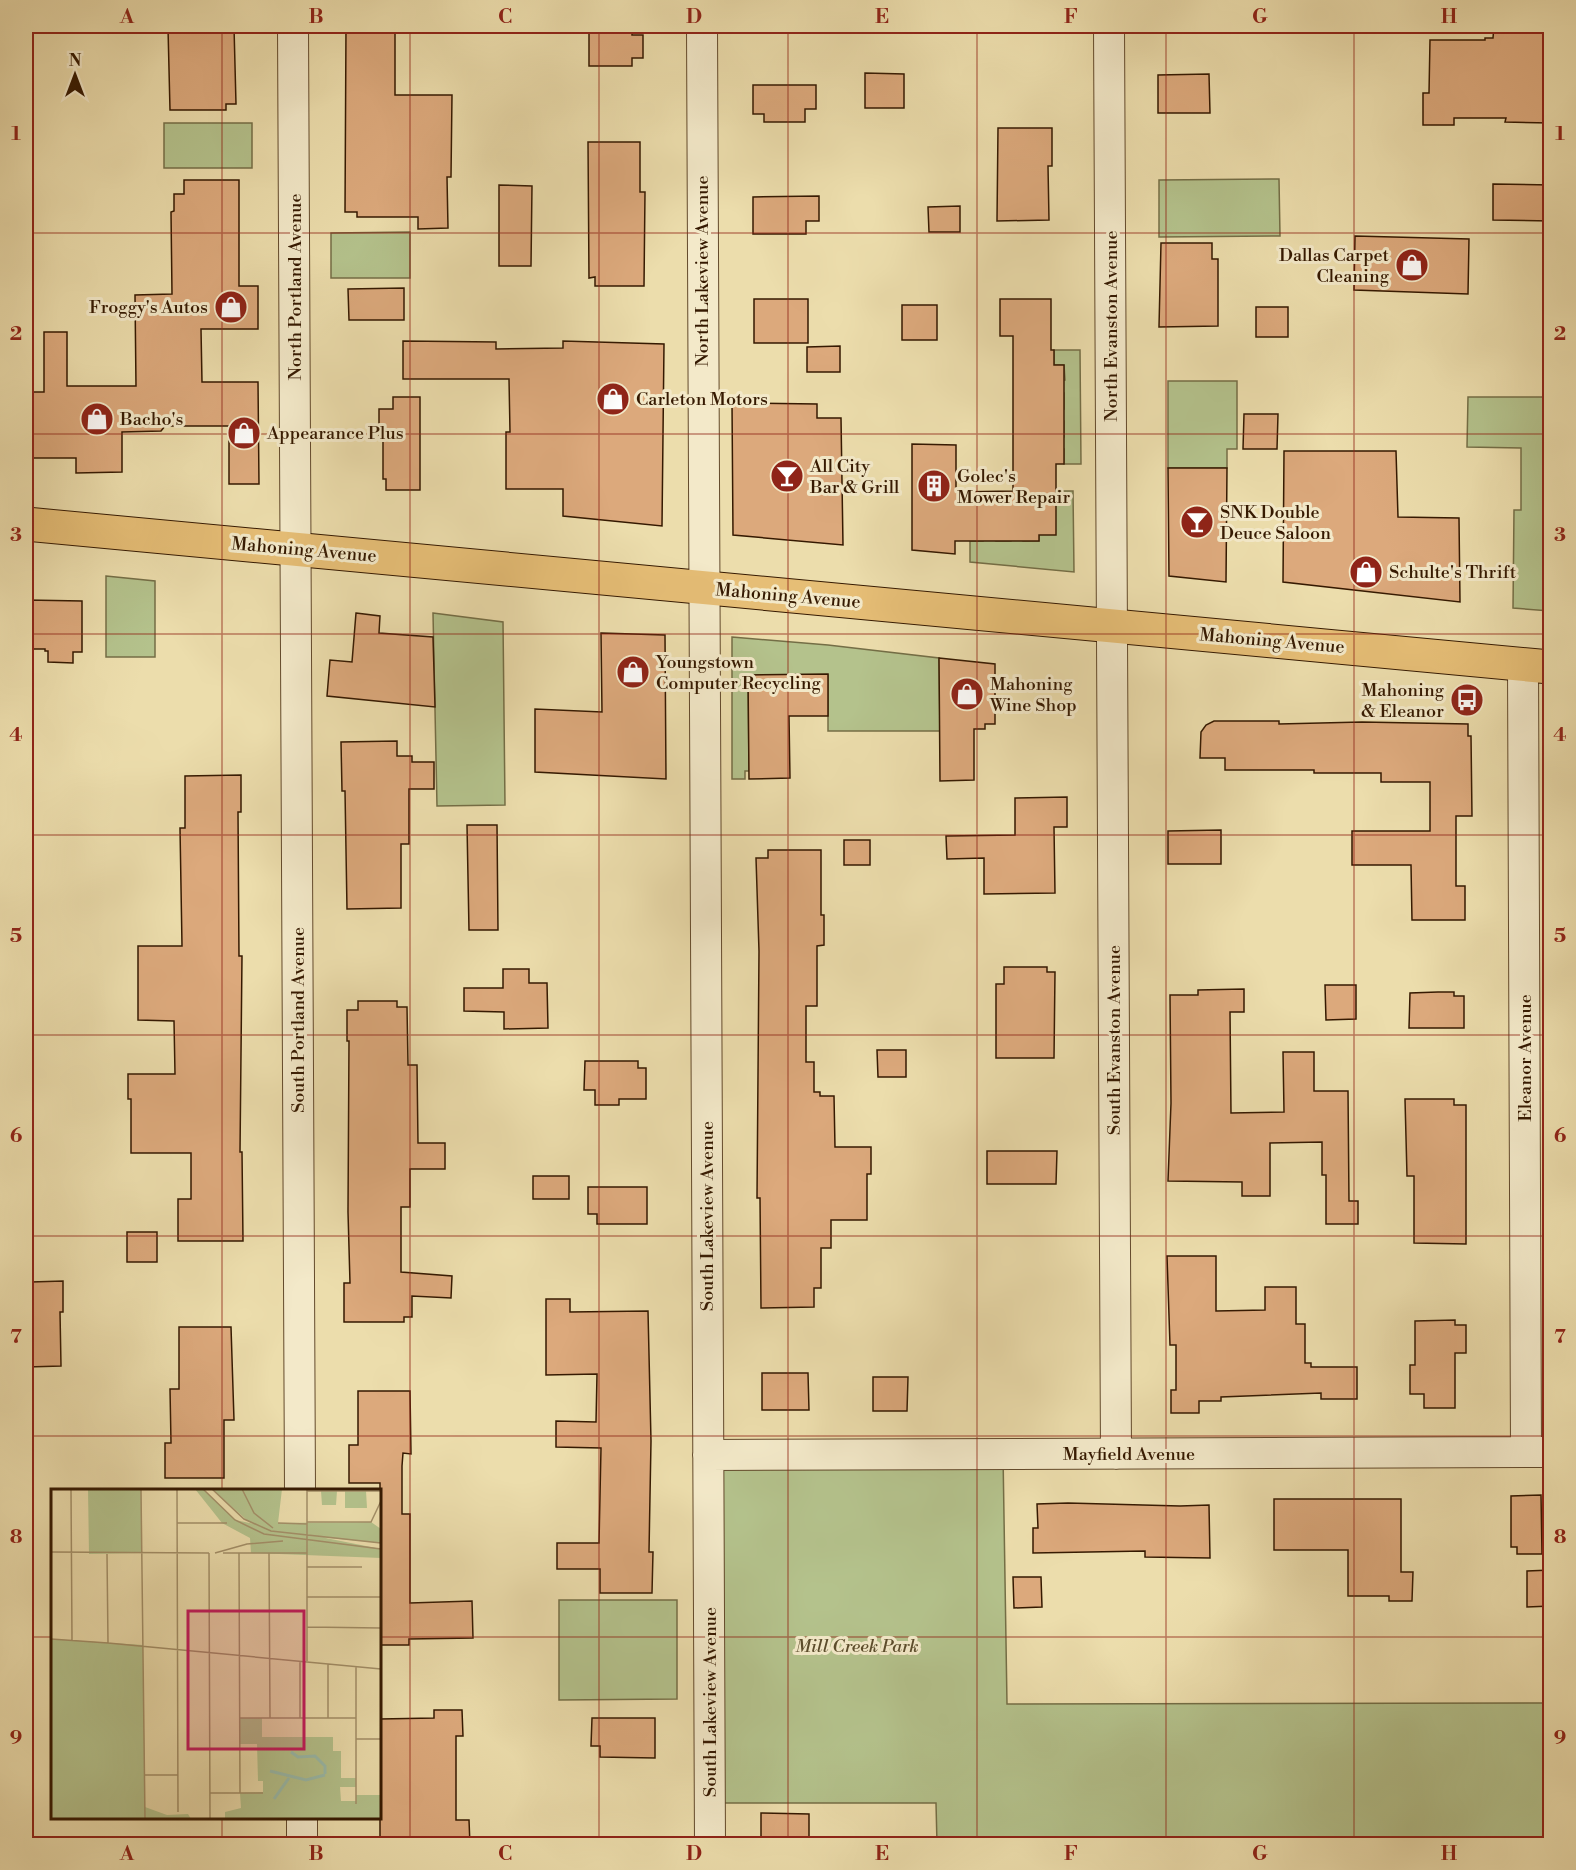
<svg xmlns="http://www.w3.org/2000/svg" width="1576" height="1870" font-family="'Libre Bodoni',serif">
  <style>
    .green { fill: #b4c28c; stroke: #746e46; stroke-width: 1.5 }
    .building { fill: #dca97c; stroke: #351901; stroke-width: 1.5 }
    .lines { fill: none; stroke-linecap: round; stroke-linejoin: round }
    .street-casing { stroke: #634a2c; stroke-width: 32 }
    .primary-casing { stroke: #351901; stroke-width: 35 }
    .street { stroke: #f3e9c9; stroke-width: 30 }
    .primary { stroke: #e6be76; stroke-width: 33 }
    .grid { fill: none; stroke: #8f2418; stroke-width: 1.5; stroke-opacity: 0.55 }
    .labels { text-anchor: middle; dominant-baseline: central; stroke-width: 6; stroke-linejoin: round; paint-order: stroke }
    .poi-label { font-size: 18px; fill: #351901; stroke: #f3e9c9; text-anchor: start }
    .street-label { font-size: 18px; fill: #351901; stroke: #f3e9c9 }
    .park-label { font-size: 18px; font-style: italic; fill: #5b4c2b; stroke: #f3e9c9 }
    .inset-river { fill: none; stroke: #99bbab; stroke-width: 3 }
    .inset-road { fill: none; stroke: #a38f68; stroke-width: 1.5 }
    .view { fill: #c2185b; fill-opacity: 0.15; stroke: #c2185b; stroke-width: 3 }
    .inset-edge { fill: none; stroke: #351901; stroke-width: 3 }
    .neatline { fill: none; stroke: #8f2418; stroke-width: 2 }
    .grid-label { font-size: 20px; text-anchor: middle; font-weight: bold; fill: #8f2418 }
  </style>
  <rect width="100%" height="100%" fill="#ecddac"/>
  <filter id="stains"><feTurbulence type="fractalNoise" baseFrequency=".00333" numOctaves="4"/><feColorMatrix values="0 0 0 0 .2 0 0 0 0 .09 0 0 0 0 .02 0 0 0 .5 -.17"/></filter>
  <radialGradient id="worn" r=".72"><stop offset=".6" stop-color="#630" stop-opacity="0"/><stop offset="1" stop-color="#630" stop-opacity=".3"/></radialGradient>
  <path class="green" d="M164 123H252V168H164Z
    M1279 179 1280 236 1159 237V180Z
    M410 232V278H331V233Z
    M1054 350H1080L1081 464H1064V449H1054L1064 437V421H1054V410L1064 409V393L1054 381 1065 380 1064 365H1054Z
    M1168 381H1237V449H1227V468H1168Z
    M1468 397H1550V611L1513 608 1514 510H1521V448L1467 447Z
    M1056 491H1073L1074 572 970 562V541H983V534L996 541H1011L1012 535 1023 541H1039V535Z
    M106 576 155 581V657H106Z
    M433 613 503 622 505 805 437 806Z
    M732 637 828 645 939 658 940 731H828V675H748L749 771H745V779H732Z
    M1003 1454 1007 1704 1550 1703V1844H937L936 1803H710L708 1455Z
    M559 1600H677V1699L559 1700Z"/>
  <path class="building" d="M346 26H395V95H452L451 177H447L448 228 418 229V217H357V212H345Z
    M1494 26H1547L1546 77H1550V123L1505 122 1506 118H1454V125H1423V93H1429L1430 40H1485V38H1493Z
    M234 27 236 104H226V110H170L168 28Z
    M589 29H632V35H643V58H632V66H589Z
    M865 73 904 74V108H865Z
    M1209 74 1210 113H1158V75Z
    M753 85H816V109H805V122H764V114H753Z
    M998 128H1052V166H1048L1049 220 997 221Z
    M588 142H640V192H645L644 286H595V277L589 278Z
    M184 180H239V286H258V329H201L202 382H258L259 484H229V426H165L161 431 122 432V472L76 473V458H26V403H31V392H44V332H67V386H136L135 295 172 294 171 212 174 211V194H184Z
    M1493 184 1551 185V221L1493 220Z
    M499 185 532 186 531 266H499Z
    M819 196V221H806V234H753V197Z
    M960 206V232H929L928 207Z
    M1355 236 1469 239 1468 294 1354 290Z
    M1161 243H1212V259H1218V326L1159 327Z
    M404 288V320H349L348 289Z
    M754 299H808V343H754Z
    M1000 299H1051V350H1054V365H1064V464H1056V535H1039V541H955V554L912 550V444L956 445V492L1013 491V336H1000Z
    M902 305H937V340H902Z
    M1256 307H1288V337H1256Z
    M403 341 496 342V349L563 348V341L664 344 662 526 563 516V489H506V432H510L509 379H403Z
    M840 346V372H807V347Z
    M393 397H420V490H386V479H383V438H379V409H393Z
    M732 403 817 404V418H841L843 545 733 535Z
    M1244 414H1278L1277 449H1243Z
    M1284 451H1396L1398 517 1459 518 1460 602 1283 582Z
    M1168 468H1227L1226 582 1169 576Z
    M26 600 82 601V652H73V663L48 662V651H45V649H26Z
    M356 613 380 616 379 633 433 637 435 707 327 696 330 660 352 662Z
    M601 633 665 635 666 779 535 772V709L602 712Z
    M939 658 995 664V724H985V729H974V780L940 781Z
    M828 674V716H789L790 778 749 779 748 675Z
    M1214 721H1279V724L1362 722 1468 724V736H1471L1472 816H1456V886H1465V920H1412L1411 865H1352V831H1430V782H1381V773H1314V770H1225V758H1200L1201 732 1206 725Z
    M397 741V756H412V762H434V789H409V844H401V908L347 909 345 791H342L341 742Z
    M241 775V812H238L239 956H242L240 1152H242L243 1241H178V1199H191V1153H131V1099H128V1074H175L174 1021 138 1020V946H182L180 828H185V776Z
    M1067 797V827H1054L1055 893 984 894V858L947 859 946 836 1015 835V798Z
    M467 825H497L498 930H469Z
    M1221 830V864H1168V831Z
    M844 840H870V865H844Z
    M768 850H821V915H824V945L817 946V1006H806V1062H814V1092H820V1096H834L835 1147H871V1174H867V1220H831V1248H821V1288H814V1307L761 1308 760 1198H757L759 951 756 858H768Z
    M1004 967H1047V972H1055L1054 1058H996V984H1004Z
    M503 969H529V983H547L548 1028 504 1029V1012L464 1011V988H503Z
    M1325 985H1356V1019L1326 1020Z
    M1244 989V1012H1230L1231 1113 1284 1112 1283 1052H1314V1091H1348L1349 1201H1358V1224H1326V1175H1322V1142L1270 1143V1196H1242V1182L1168 1181 1171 1103 1170 995H1198V990Z
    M1438 992H1454V996H1464V1028H1409L1410 993Z
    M358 1001H397V1007H407L408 1065H417L418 1143H445V1169H410V1207H401V1272L452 1276 451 1298 412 1296V1317H404V1322H344V1283H350L348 1212 349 1041H347V1010H358Z
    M877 1050H906V1077H878Z
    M585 1061H638V1068H646V1099H619V1105H595V1090H584Z
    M1405 1099H1454V1105H1466V1244L1414 1243V1176H1407Z
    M987 1151H1057L1056 1184H987Z
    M533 1176H569V1199H533Z
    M588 1187H647V1224H597V1214H588Z
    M127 1232H157V1262H127Z
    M1167 1256H1216V1311L1265 1310V1287H1296V1324H1305V1363H1311V1367H1357V1399H1321V1393L1221 1397V1401H1199V1413H1171V1390H1176V1345H1170Z
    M63 1281V1312H60L61 1366 27 1367 26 1336H31V1282Z
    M546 1299H570V1312L648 1311 651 1441 649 1552H653L652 1593H600V1569H557V1543H599L601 1448 556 1447V1421L596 1422 597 1374 546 1375Z
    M1455 1320V1325H1466V1353H1455V1408H1424V1394H1410V1365H1415V1321Z
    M179 1327H231L234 1420H224V1478H165V1443H171L170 1389H179Z
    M762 1373H808L809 1410H762Z
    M873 1377H908L907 1411H873Z
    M358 1391H410L411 1454 403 1453 402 1466V1514H410V1603L472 1601 473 1638 409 1639V1645H380V1483H349V1445H358Z
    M1541 1495 1542 1554H1517V1547H1511V1496Z
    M1274 1499H1401V1572H1413L1412 1601H1389V1596H1348V1550H1274Z
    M1068 1503 1180 1506 1209 1505 1210 1558 1145 1557V1551L1033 1553V1528H1038L1037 1504Z
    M1551 1570V1606L1527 1607V1571Z
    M1013 1577H1041L1042 1607 1014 1608Z
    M434 1710H462L463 1736H456V1820H469L470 1845H380V1719L434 1718Z
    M592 1718H655V1758L600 1757V1746H591Z
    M761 1813 809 1814V1845H761Z"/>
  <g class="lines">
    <defs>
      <path id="street" d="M293 26 300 1490
        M702 26 710 1844
        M1109 26 1116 1454
        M1523 665 1526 1452
        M708 1455 1550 1452
        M302 1818V1844"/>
      <path id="primary" d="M26 524 1550 667"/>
    </defs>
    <use href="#street" class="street-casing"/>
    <use href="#primary" class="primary-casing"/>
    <use href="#street" class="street"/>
    <use href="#primary" class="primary"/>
  </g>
  <path class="grid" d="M222 26V1490M410 26V1844M599 26V1844M788 26V1844M977 26V1844M1166 26V1844M1354 26V1844M26 233H1550M26 434H1550M26 634H1550M26 835H1550M26 1035H1550M26 1236H1550M26 1436H1550M26 1637H52M380 1637H1550M222 1818V1844"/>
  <defs>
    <symbol id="shop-disc" viewBox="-11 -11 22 22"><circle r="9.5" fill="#8f2418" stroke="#f3e9c9"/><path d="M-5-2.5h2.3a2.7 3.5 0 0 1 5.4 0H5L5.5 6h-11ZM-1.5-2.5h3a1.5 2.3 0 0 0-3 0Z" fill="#fff"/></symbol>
    <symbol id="bar-disc" viewBox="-11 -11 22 22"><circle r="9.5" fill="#8f2418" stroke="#f3e9c9"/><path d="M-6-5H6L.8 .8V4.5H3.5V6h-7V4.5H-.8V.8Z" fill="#fff"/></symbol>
    <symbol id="building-disc" viewBox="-11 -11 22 22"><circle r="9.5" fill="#8f2418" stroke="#f3e9c9"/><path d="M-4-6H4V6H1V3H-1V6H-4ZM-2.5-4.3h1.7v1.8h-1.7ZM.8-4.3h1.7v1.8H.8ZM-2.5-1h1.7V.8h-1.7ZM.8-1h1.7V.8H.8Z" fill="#fff"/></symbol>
    <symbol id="bus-disc" viewBox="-11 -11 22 22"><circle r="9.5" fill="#8f2418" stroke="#f3e9c9"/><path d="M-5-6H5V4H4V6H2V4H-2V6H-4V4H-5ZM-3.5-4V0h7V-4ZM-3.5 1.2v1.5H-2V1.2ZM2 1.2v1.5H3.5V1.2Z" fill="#fff"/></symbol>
  </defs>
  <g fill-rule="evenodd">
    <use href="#shop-disc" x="1393" y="246" width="38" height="38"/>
    <use href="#shop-disc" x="212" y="288" width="38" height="38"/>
    <use href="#shop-disc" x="594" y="380" width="38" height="38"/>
    <use href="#shop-disc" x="78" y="400" width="38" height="38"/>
    <use href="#shop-disc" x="225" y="414" width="38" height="38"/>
    <use href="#bar-disc" x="768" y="457" width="38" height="38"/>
    <use href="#building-disc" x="915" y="467" width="38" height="38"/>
    <use href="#bar-disc" x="1178" y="503" width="38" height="38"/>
    <use href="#shop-disc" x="1347" y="553" width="38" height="38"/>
    <use href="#shop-disc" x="614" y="653" width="38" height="38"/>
    <use href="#shop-disc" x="948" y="675" width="38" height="38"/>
    <use href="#bus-disc" x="1448" y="681" width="38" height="38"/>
  </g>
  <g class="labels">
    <g class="poi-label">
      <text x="1389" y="255" text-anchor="end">Dallas Carpet<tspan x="1389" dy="21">Cleaning</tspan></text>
      <text x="208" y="307" text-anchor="end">Froggy's Autos</text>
      <text x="636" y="399">Carleton Motors</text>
      <text x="120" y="419">Bacho's</text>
      <text x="267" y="433">Appearance Plus</text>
      <text x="810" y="466">All City<tspan x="810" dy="21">Bar &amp; Grill</tspan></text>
      <text x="957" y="476">Golec's<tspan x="957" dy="21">Mower Repair</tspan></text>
      <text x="1220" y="512">SNK Double<tspan x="1220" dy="21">Deuce Saloon</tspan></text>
      <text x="1389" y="572">Schulte's Thrift</text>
      <text x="656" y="662">Youngstown<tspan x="656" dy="21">Computer Recycling</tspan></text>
      <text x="990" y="684">Mahoning<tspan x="990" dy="21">Wine Shop</tspan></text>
      <text x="1444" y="690" text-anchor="end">Mahoning<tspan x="1444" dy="21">&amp; Eleanor</tspan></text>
    </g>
    <g class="street-label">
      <text transform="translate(702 271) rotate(-90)">North Lakeview Avenue</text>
      <text transform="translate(295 287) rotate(-90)">North Portland Avenue</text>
      <text transform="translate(1111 326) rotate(-90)">North Evanston Avenue</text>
      <text transform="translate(304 550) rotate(5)">Mahoning Avenue</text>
      <text transform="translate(788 596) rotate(5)">Mahoning Avenue</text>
      <text transform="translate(1272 641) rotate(5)">Mahoning Avenue</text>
      <text transform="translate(298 1020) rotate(-90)">South Portland Avenue</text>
      <text transform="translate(1114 1040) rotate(-90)">South Evanston Avenue</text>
      <text transform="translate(1525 1058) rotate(-90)">Eleanor Avenue</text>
      <text transform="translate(707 1216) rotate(-90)">South Lakeview Avenue</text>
      <text x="1129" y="1454">Mayfield Avenue</text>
      <text transform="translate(710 1702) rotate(-90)">South Lakeview Avenue</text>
    </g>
    <g class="park-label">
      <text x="857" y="1646">Mill Creek Park</text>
    </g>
  </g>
  <g transform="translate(51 1489)">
    <rect width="330" height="330" fill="#ecddac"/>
    <path d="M37 0H90L91 64 38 65ZM144 0H152L184 31 330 60V69L200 64 199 49 171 34ZM161 0H231L227 34 320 33 330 40V54L235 45 198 33ZM270 2H315L316 19H294V2H286L285 16H271ZM0 150 92 156 94 318 116 326 137 325 140 330H0ZM189 229H211V248H282V262H290V289H305V298H289L290 312H305V306H330V330H174V323L190 319 189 304 212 303V292H207L206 255H189Z" fill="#b4c28c"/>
    <path class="inset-river" d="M240 263 247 268 264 267 274 277V285M219 282 255 291 274 286M223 310 238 289"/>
    <path class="inset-road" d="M20 0 21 151M90 0 94 330M126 0 127 323M152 0 184 31 213 45 330 60M161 0 193 30 220 42 330 54M191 0 203 24 222 39M256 2H330M256 33H320L330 12M126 34H176M227 34 256 35M0 63 158 64M158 64 159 330M164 64 196 55 232 52M172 64H256M188 64 189 304M218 64 219 229M56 65 57 154M256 78H311M256 108H330M256 138 330 139M0 150 57 154M57 154 330 180M249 172V229M256 172V0M277 175V229M305 178V315M189 229H305M305 250H330M93 286H127M159 304H212"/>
    <path class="view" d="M137 122H253V260H137Z"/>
    <rect width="330" height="330" class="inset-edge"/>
  </g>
  <rect width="1576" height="1870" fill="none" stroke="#ecddac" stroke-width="66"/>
  <g transform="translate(75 75)" stroke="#f3e9c9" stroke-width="4.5" paint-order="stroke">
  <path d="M0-4.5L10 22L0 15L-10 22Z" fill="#351901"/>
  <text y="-9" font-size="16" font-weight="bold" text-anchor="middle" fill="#351901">N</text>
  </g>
  <rect x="33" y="33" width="1510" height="1804" class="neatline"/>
  <g class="grid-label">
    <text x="127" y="23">A</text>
    <text x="316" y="23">B</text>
    <text x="505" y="23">C</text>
    <text x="694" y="23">D</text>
    <text x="882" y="23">E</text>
    <text x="1071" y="23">F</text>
    <text x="1260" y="23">G</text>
    <text x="1449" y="23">H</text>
    <text x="16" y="140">1</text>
    <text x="1560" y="140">1</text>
    <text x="16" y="340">2</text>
    <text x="1560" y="340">2</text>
    <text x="16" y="541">3</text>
    <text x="1560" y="541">3</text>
    <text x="16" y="741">4</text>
    <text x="1560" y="741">4</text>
    <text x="16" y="942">5</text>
    <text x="1560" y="942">5</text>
    <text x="16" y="1142">6</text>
    <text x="1560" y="1142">6</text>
    <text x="16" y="1343">7</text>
    <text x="1560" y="1343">7</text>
    <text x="16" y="1543">8</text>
    <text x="1560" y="1543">8</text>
    <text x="16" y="1744">9</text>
    <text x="1560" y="1744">9</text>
    <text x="127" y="1860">A</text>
    <text x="316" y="1860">B</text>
    <text x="505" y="1860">C</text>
    <text x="694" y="1860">D</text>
    <text x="882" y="1860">E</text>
    <text x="1071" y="1860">F</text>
    <text x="1260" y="1860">G</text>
    <text x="1449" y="1860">H</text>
  </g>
  <rect width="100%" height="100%" filter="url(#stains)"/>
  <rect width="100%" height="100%" fill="url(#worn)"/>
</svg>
